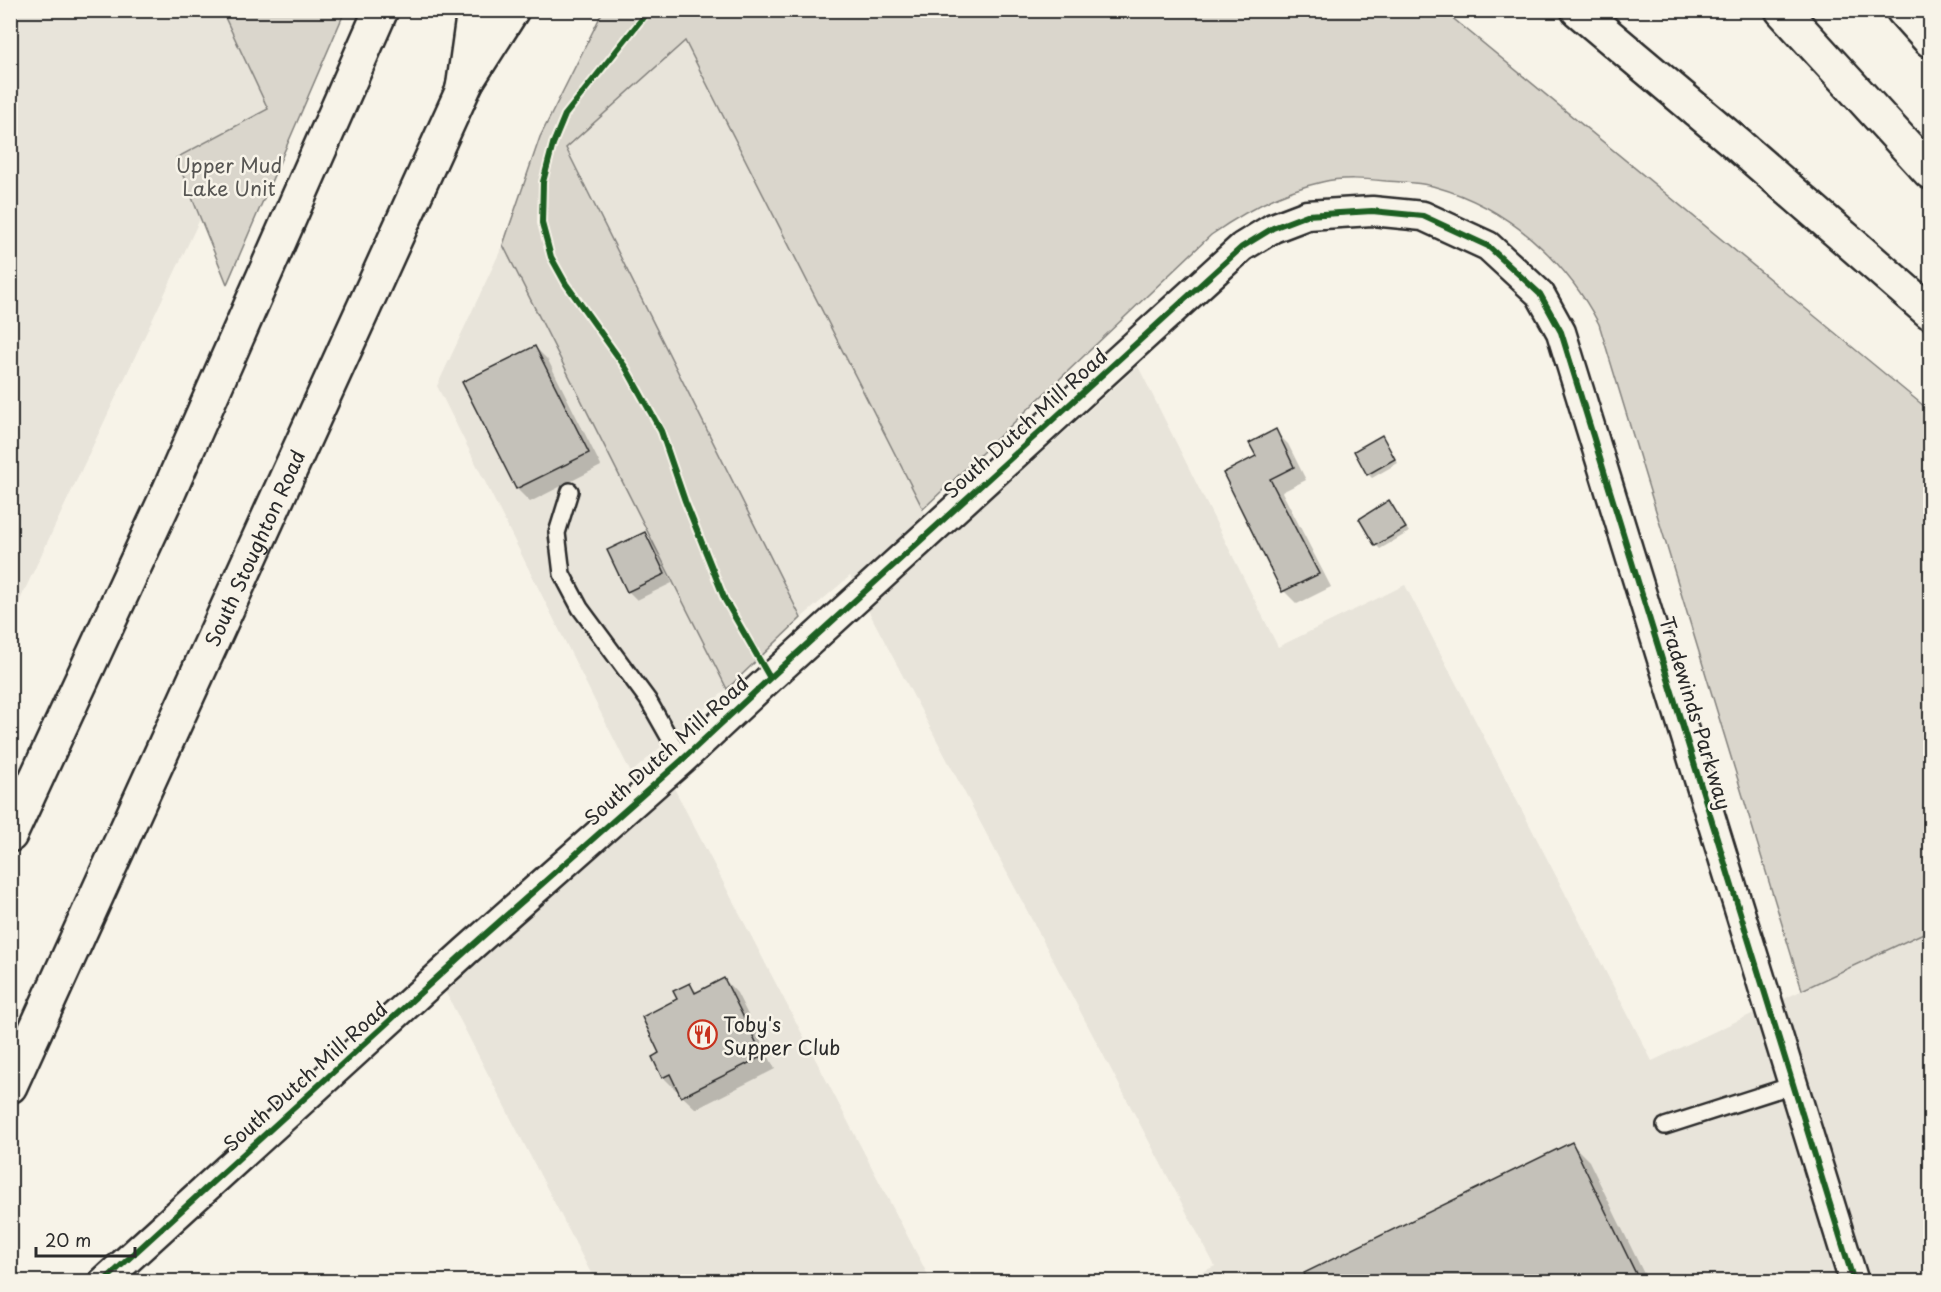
<svg xmlns="http://www.w3.org/2000/svg" width="1941" height="1292" font-family="'Playpen Sans',sans-serif">
  <style>
    .built { fill: #e8e4da }
    .green { fill: #dad6cc; stroke: #82807c; stroke-width: 1.5 }
    .shadow { fill: #0003 }
    .building { fill: #c4c1b9; stroke: #2b2b2b; stroke-width: 1.5 }
    .lines { fill: none; stroke-linecap: round; stroke-linejoin: round }
    .service-casing { stroke: #2b2b2b; stroke-width: 20 }
    .minor-casing { stroke: #2b2b2b; stroke-width: 33 }
    .primary-casing { stroke: #2b2b2b; stroke-width: 38 }
    .motorway-casing { stroke: #2b2b2b; stroke-width: 38 }
    .service { stroke: #f7f3e8; stroke-width: 15 }
    .minor { stroke: #f7f3e8; stroke-width: 28 }
    .primary { stroke: #f7f3e8; stroke-width: 33 }
    .motorway { stroke: #f7f3e8; stroke-width: 33 }
    .cycleway-casing { stroke: #f7f3e8; stroke-width: 10 }
    .cycleway { stroke: #1b5e20; stroke-width: 6 }
    .labels { text-anchor: middle; dominant-baseline: central; stroke-width: 5; stroke-linejoin: round; paint-order: stroke }
    .park-label { font-size: 20px; fill: #575653; stroke: #f7f3e8 }
    .street-label { font-size: 20px; fill: #2b2b2b; stroke: #f7f3e8 }
    .poi-label { font-size: 20px; fill: #2b2b2b; stroke: #f7f3e8; text-anchor: start }
  </style>
  <rect width="100%" height="100%" fill="#f7f3e8"/>
  <filter id="ink" filterUnits="userSpaceOnUse"><feTurbulence type="fractalNoise" baseFrequency=".0167" numOctaves="2"/><feDisplacementMap in="SourceGraphic" scale="12" xChannelSelector="R" yChannelSelector="G"/><feConvolveMatrix kernelMatrix="1 2 1 2 8 2 1 2 1" color-interpolation-filters="sRGB"/></filter>
  <g filter="url(#ink)">
    <path class="built" d="M11 11H222L268 109 176 158 200 219 11 619Z
      M685 40 923 509 943 542 1138 366 1278 647 1405 585 1652 1061 1930 930V1281H1183L1215 1266 850 576 801 618 566 148Z
      M503 245 727 689 631 773 437 386Z
      M674 788 931 1281H595L443 987Z"/>
    <path class="green" d="M222 11H345L227 284 176 158 268 109Z
      M603 11H1444L1930 411V930L1802 990 1599 324C1565 259 1507 207 1436 187 1420 182 1402 182 1386 181 1365 179 1343 177 1322 182 1281 191 1245 211 1211 235L923 509 685 41 566 148 801 618 727 689 503 245 540 137Z"/>
    <path class="shadow" d="M535 347 548 360 601 466 530 502 517 489 464 383Z
      M1275 431 1288 444 1306 480 1282 492 1331 587 1297 604 1284 591 1258 457Z
      M1382 437 1398 463 1372 478 1368 474Z
      M1389 502 1409 532 1380 549 1376 545Z
      M645 534 653 543 672 583 637 600 628 591Z
      M724 979 737 993 775 1069 696 1109 682 1096 679 1089 676 1090 663 1077 661 1054 679 1000 690 985 698 993Z
      M1572 1144 1589 1161 1648 1282H1310Z"/>
    <path class="building" d="M535 346 589 453 516 489 462 382Z
      M1276 429 1294 467 1270 479 1319 574 1282 592 1223 473 1256 456 1249 443Z
      M1382 435 1395 459 1367 475 1354 451Z
      M1389 500 1406 528 1375 546 1359 519Z
      M645 532 665 574 627 592 607 550Z
      M724 978 763 1056 681 1097 670 1074 662 1078 652 1057 659 1053 642 1017 677 999 673 991 690 983 695 993Z
      M1572 1142 1640 1282H1308L1304 1273Z"/>
    <g class="lines">
      <defs>
        <path id="service" d="M570 491 557 533 562 574 580 608 648 700 682 760
          M1665 1126 1793 1085"/>
        <path id="minor" d="M103 1282 465 952 682 760 770 678 1242 247 1273 228 1307 215 1372 211 1423 216 1488 246 1540 294 1561 332 1854 1282"/>
        <g id="primary">
          <path d="M464 82 474 10"/>
          <path d="M10 835 167 496 381 10"/>
          <path id="s1" d="M10 1086 476 61"/>
        </g>
        <path id="motorway" d="M1578 10 1737 144 1930 312
          M1782 10 1930 172
          M1903 10 1930 40
          M463 87 512 10"/>
      </defs>
      <use href="#service" class="service-casing"/>
      <use href="#minor" class="minor-casing"/>
      <use href="#primary" class="primary-casing"/>
      <use href="#motorway" class="motorway-casing"/>
      <use href="#service" class="service"/>
      <use href="#minor" class="minor"/>
      <use href="#primary" class="primary"/>
      <use href="#motorway" class="motorway"/>
      <defs>
        <path id="cycleway" d="M649 10 565 115 553 144 543 182 542 223 551 257 566 284 626 368 661 431 685 501 725 600 770 678
          M103 1282 465 952 682 760 770 678 1242 247 1273 228 1307 215 1372 211 1423 216 1488 246 1540 294 1561 332 1854 1282"/>
      </defs>
      <use href="#cycleway" class="cycleway-casing"/>
      <use href="#cycleway" class="cycleway"/>
    </g>
  </g>
  <defs>
    <symbol id="restaurant-ring" viewBox="-11 -11 22 22"><circle r="9.5" fill="#f7f3e8" stroke="#c8321e" stroke-width="1.5"/><path d="M-5-6h1v4h1v-4h1v4h1v-4h1v5L-1.5 .5V6h-2V.5L-5-1ZM5-6V6H3V1.5H1.5Q1.5-4 5-6Z" fill="#c8321e"/></symbol>
  </defs>
  <g fill-rule="evenodd">
    <use href="#restaurant-ring" x="686" y="1018" width="33" height="33"/>
  </g>
  <g class="labels">
    <g class="park-label">
      <text x="229" y="165">Upper Mud<tspan x="229" dy="23">Lake Unit</tspan></text>
    </g>
    <g class="street-label">
      <text transform="translate(1025 423) rotate(-42)">South Dutch Mill Road</text>
      <text stroke="none"><textPath href="#s1" startOffset="591">South Stoughton Road</textPath></text>
      <text transform="translate(1696 713) rotate(73)">Tradewinds Parkway</text>
      <text transform="translate(666 750) rotate(-42)">South Dutch Mill Road</text>
      <text transform="translate(305 1076) rotate(-42)">South Dutch Mill Road</text>
    </g>
    <g class="poi-label">
      <text x="723" y="1024">Toby's<tspan x="723" dy="23">Supper Club</tspan></text>
    </g>
  </g>
  <rect width="1941" height="1292" fill="none" stroke="#f7f3e8" stroke-width="36"/>
  <rect x="18" y="18" width="1905" height="1256" fill="none" stroke="#2b2b2b" stroke-width="2" filter="url(#ink)"/>
  <path d="M36 1247v9h99v-9" fill="none" stroke="#2b2b2b" stroke-width="3"/>
  <text x="45" y="1247" font-size="18" fill="#2b2b2b" stroke="#f7f3e8" stroke-width="4.5" paint-order="stroke">20 m</text>
</svg>
